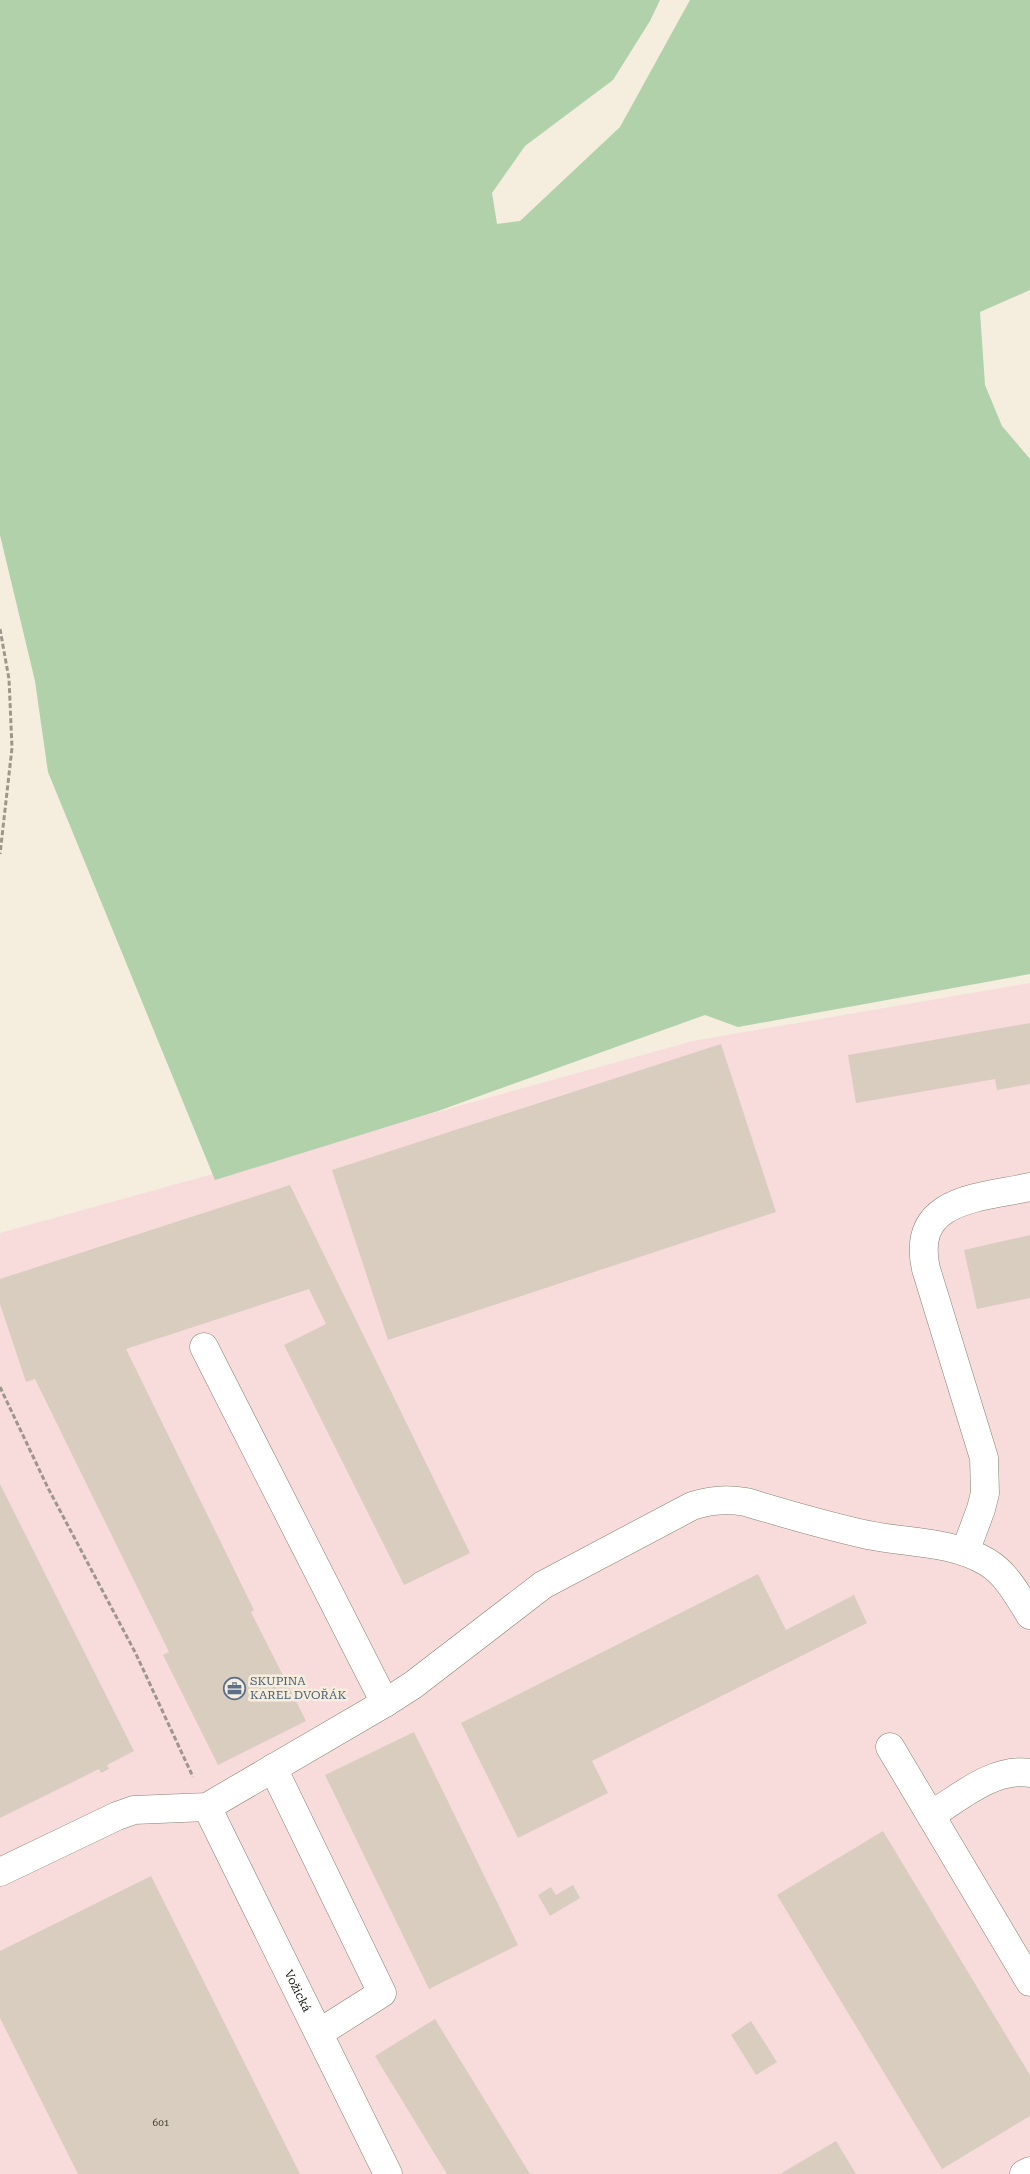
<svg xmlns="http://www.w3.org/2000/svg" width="1030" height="2174" font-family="'Roboto Serif',serif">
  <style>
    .industrial { fill: #f7dcdb }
    .green { fill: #b1d1ab }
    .building { fill: #d9cdbf }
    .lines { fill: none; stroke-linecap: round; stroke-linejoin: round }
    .minor-casing { stroke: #878071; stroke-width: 29 }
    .path { stroke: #9d978b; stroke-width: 3; stroke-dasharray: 5 2.5; stroke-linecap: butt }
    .minor { stroke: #fff; stroke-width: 28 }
    .labels { text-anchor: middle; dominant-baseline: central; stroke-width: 5; stroke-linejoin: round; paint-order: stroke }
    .number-label { font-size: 10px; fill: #433e36 }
    .service-label { font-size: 12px; fill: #4e5e75; stroke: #f5eddd; text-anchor: start }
    .street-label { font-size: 12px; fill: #110f09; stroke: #f5eddd }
  </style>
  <rect width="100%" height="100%" fill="#f5eddd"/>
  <path class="industrial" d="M1030 983V2174H0V1233L693 1041Z"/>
  <path class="green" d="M0 0H660L650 21 613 80 525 146 492 193 497 224 520 221 620 127 690 0H1030V290L980 312 985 385 1002 426 1030 459V974L738 1027 705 1015 438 1111 215 1180 48 772 35 681 0 535Z"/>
  <path class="building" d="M1030 1023V1084L997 1090 995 1079 856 1103 848 1055Z
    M721 1044 776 1212 388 1340 332 1170Z
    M290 1185 470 1553 404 1585 284 1345 326 1324 309 1289 126 1349 254 1610 251 1612 306 1721 218 1765 163 1655 169 1652 35 1379 26 1382 0 1304V1279Z
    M1030 1235V1298L977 1309 964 1250Z
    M0 1484 134 1751 107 1765 109 1769 101 1773 99 1769 0 1818Z
    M758 1574 786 1630 854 1595 867 1623 592 1761 608 1793 518 1838 461 1723Z
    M414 1732 518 1945 429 1989 325 1775Z
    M883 1831 1030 2075V2116L942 2169 777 1895Z
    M151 1876 300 2174H78L0 2018V1951Z
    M573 1885 580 1898 550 1916 538 1895 551 1887 556 1895Z
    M435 2019 530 2174H447L375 2056Z
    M751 2021 777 2062 756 2075 731 2035Z
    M836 2141 856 2174H780Z"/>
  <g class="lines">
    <defs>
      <g id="minor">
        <path d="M204 1347 385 1703"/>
        <path d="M965 1552 981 1509 985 1493 984 1458 926 1269C910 1198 980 1198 1030 1187"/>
        <path d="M890 1747 1030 1982"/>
        <path d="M273 1768 382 1993 319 2033"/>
        <path id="s1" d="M207 1807 388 2174"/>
        <path d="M931 1815C959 1798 994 1767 1030 1773"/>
        <path d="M0 1872 117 1816 134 1810 207 1807 385 1703 413 1685 543 1585 692 1506C711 1500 726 1499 746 1502 786 1514 827 1526 868 1535 907 1543 952 1541 987 1562 1007 1574 1018 1596 1030 1615"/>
        <path d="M1024 2174 1030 2171"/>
      </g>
    </defs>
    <use href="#minor" class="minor-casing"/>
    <path class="path" d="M0 629 9 679 12 748 0 854
      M0 1387 48 1488 136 1654 193 1777"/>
    <use href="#minor" class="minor"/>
  </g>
  <defs>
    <symbol id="office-ring" viewBox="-11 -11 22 22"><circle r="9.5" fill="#f5eddd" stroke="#5c6f8a" stroke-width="1.5"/><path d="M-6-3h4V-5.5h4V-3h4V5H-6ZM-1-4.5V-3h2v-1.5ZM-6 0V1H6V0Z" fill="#5c6f8a"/></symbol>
  </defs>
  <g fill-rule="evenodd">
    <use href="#office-ring" x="222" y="1676" width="25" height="25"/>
  </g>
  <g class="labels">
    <g class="number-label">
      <text x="161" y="2122">601</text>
    </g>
    <g class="service-label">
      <text x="250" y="1681">SKUPINA<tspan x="250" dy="14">KAREL DVOŘÁK</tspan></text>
    </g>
    <g class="street-label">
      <text stroke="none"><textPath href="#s1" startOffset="205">Vožická</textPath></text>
    </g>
  </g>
</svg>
